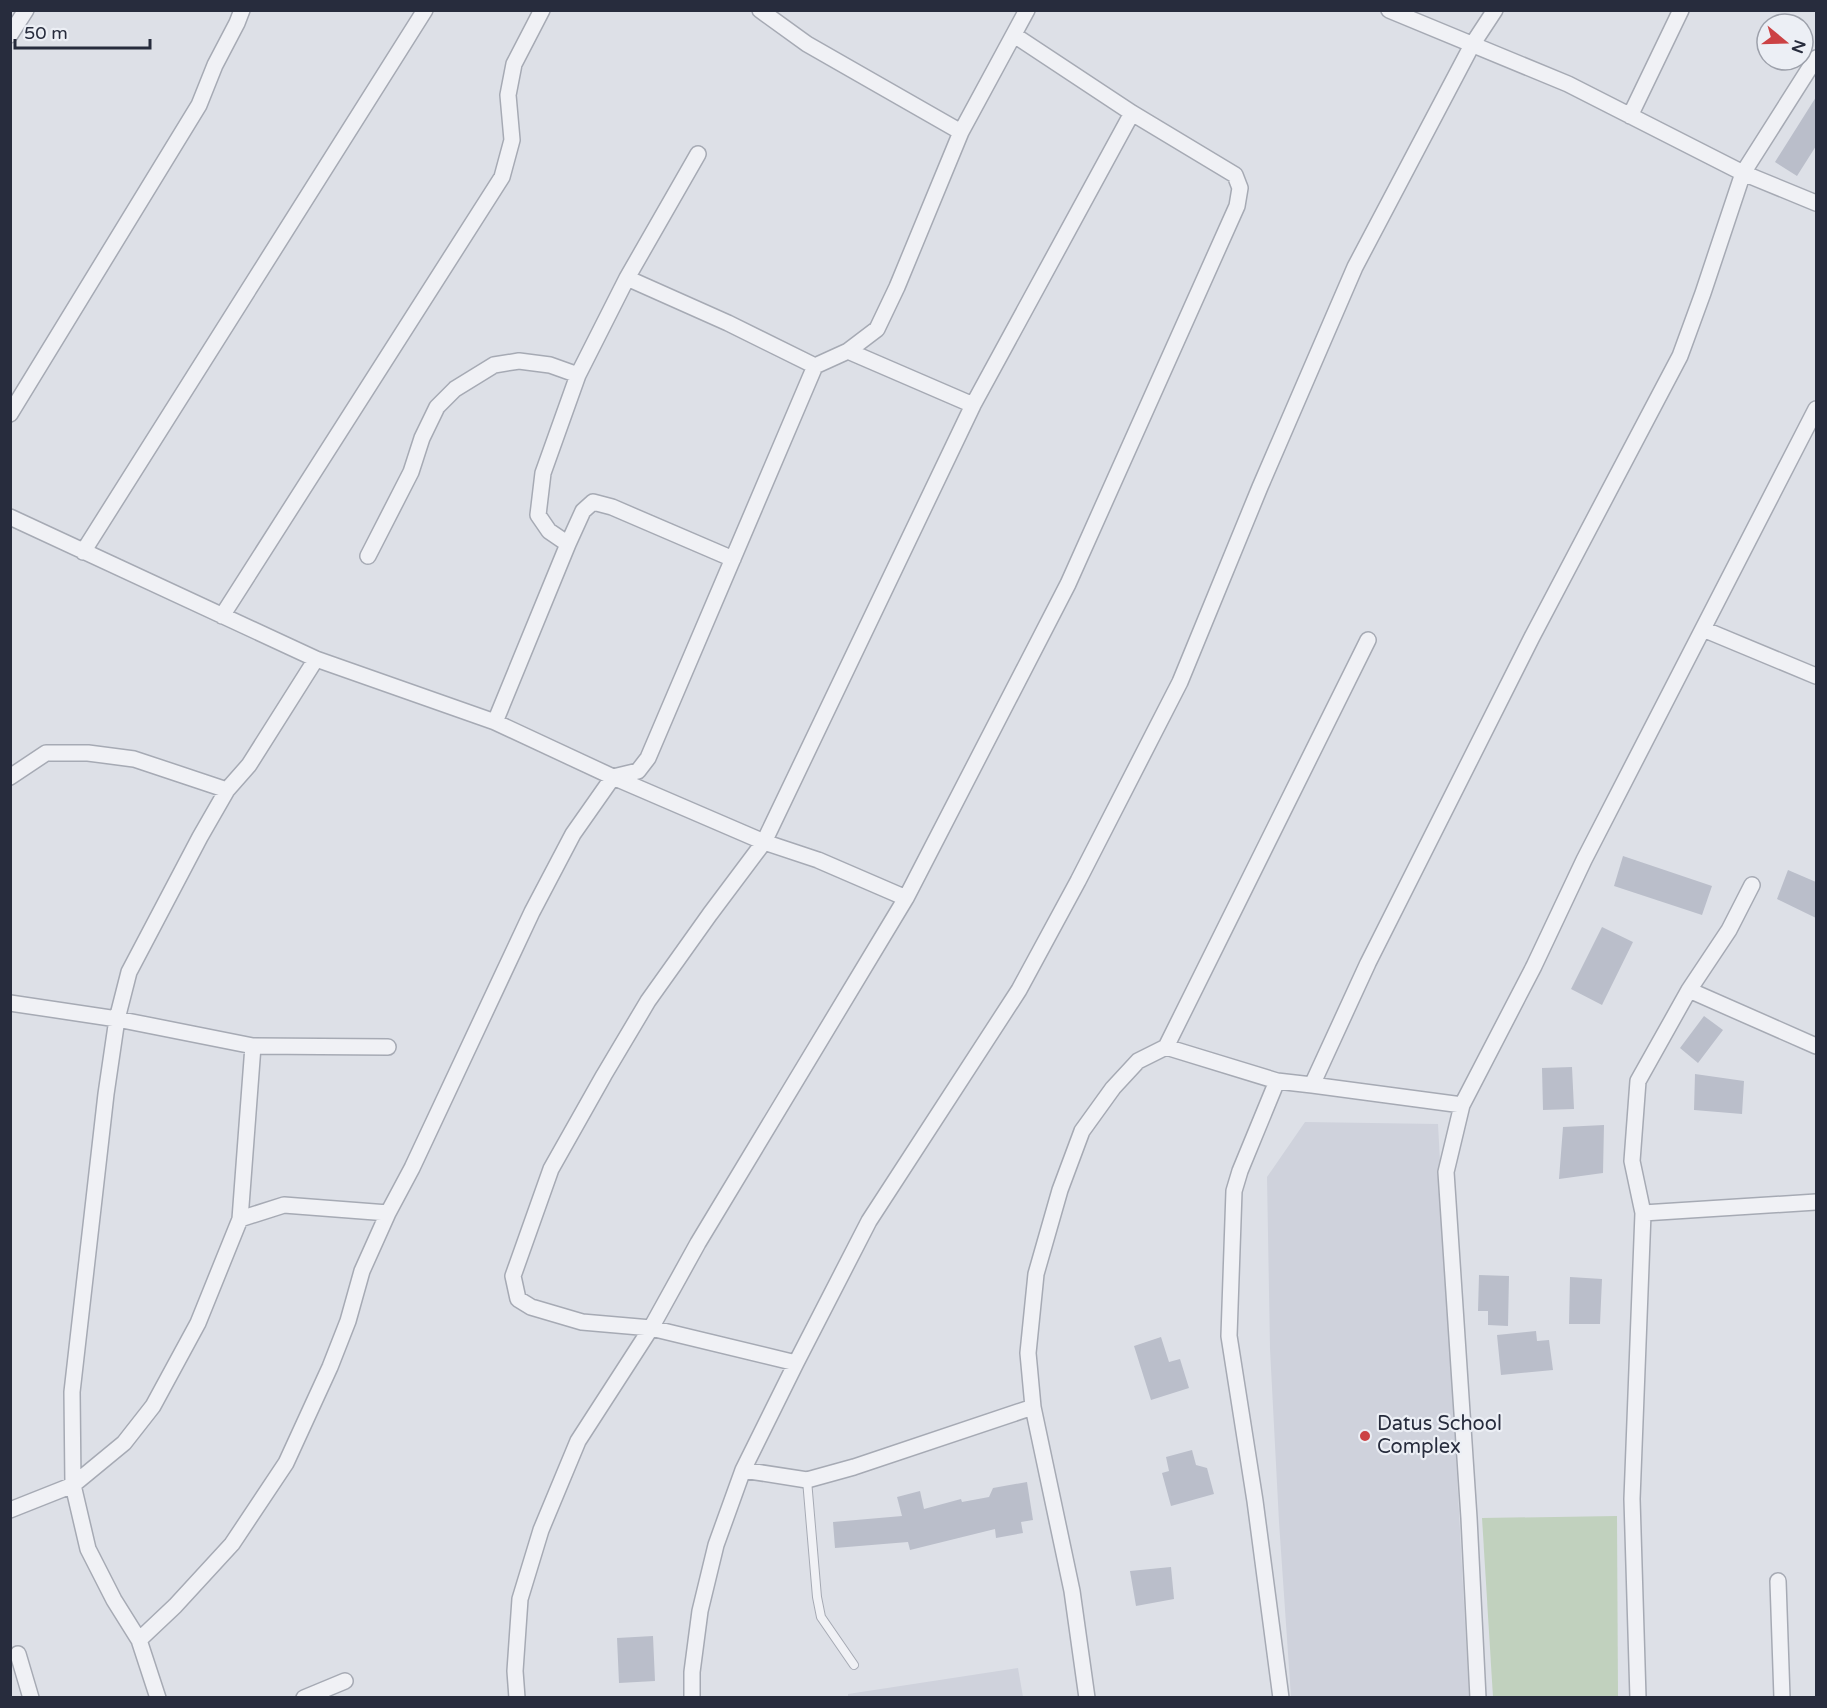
<svg xmlns="http://www.w3.org/2000/svg" width="1827" height="1708" font-family="'Varela Round',sans-serif">
  <style>
    .built { fill: #cfd2dc }
    .green { fill: #c1d1be }
    .building { fill: #babeca }
    .lines { fill: none; stroke-linecap: round; stroke-linejoin: round }
    .service-casing { stroke: #a6aab4; stroke-width: 10 }
    .minor-casing { stroke: #a6aab4; stroke-width: 18 }
    .service { stroke: #f0f1f5; stroke-width: 8 }
    .minor { stroke: #f0f1f5; stroke-width: 15 }
    .poi-dot { fill: #cc4244; stroke: #eceff5; stroke-width: 2 }
    .labels { text-anchor: middle; dominant-baseline: central; stroke-width: 4.5; stroke-linejoin: round; paint-order: stroke }
    .poi-label { font-size: 20px; fill: #272c3d; stroke: #eceff5; text-anchor: start }
  </style>
  <rect width="100%" height="100%" fill="#dde0e7"/>
  <path class="built" d="M1305 1122 1438 1124 1469 1697H1291L1279 1522 1270 1349 1267 1177Z
    M1018 1668 1023 1697H848V1694Z"/>
  <path class="green" d="M1617 1516 1618 1697H1493L1482 1518Z"/>
  <path class="building" d="M1816 97V146L1797 176 1775 162Z
    M1623 856 1712 886 1702 915 1614 886Z
    M1788 870 1816 882V918L1777 899Z
    M1602 927 1633 942 1602 1005 1571 989Z
    M1704 1016 1723 1030 1698 1063 1680 1048Z
    M1572 1067 1574 1109 1543 1110 1542 1068Z
    M1695 1074 1744 1081 1742 1114 1694 1110Z
    M1604 1125 1603 1173 1559 1179 1563 1127Z
    M1479 1275 1509 1276 1508 1326 1488 1325V1311H1478Z
    M1570 1277 1602 1279 1600 1324H1569Z
    M1536 1331 1537 1341 1549 1340 1553 1370 1501 1375 1497 1335Z
    M1161 1337 1169 1362 1180 1359 1189 1388 1151 1400 1134 1346Z
    M1192 1450 1196 1465 1207 1468 1214 1494 1171 1506 1162 1473 1169 1471 1166 1457Z
    M1027 1482 1033 1520 1021 1522 1023 1533 996 1538 995 1529 910 1550 908 1542 835 1548 833 1522 902 1516 897 1497 920 1491 924 1509 961 1499 962 1502 989 1497 993 1488Z
    M1171 1567 1174 1599 1136 1606 1130 1571Z
    M653 1636 655 1681 619 1683 617 1638Z"/>
  <g class="lines">
    <defs>
      <path id="service" d="M807 1480 817 1597 821 1617 854 1665"/>
      <path id="minor" d="M760 10 807 44 961 132
        M1389 10 1568 84 1743 173 1816 203
        M10 35 26 10
        M1630 116 1681 10
        M627 278 728 323 815 366
        M848 351 973 405
        M10 414 199 105 215 65 237 23 242 10
        M10 517 316 659 495 722 613 777 764 842 818 860 906 898
        M568 544 549 531 538 515 543 473 578 375 627 278 698 154
        M83 552 425 10
        M368 556 411 472 422 438 437 407 455 389 494 365 519 361 550 365 578 375
        M222 616 502 177 512 140 508 95 514 64 542 10
        M1703 629 1816 676
        M1368 640 1166 1047 1277 1081 1312 1085 1462 1105
        M495 722 568 544 583 511 593 502 612 507 733 559
        M10 777 46 753H88L134 759 227 790
        M1689 990 1816 1046
        M10 1003 117 1019 253 1046 388 1047
        M1277 1081 1240 1171 1234 1191 1229 1336 1255 1501 1281 1698
        M1312 1085 1368 963 1532 637 1680 356 1703 293 1743 173 1816 58
        M1643 1213 1816 1202
        M240 1219 284 1205 388 1213
        M796 1363 651 1328 582 1322 531 1307 518 1299 513 1276 551 1169 604 1075 648 1001 710 914 764 842 973 405 1132 113
        M743 1470 807 1480 854 1467 1033 1407
        M10 1510 73 1485 124 1443 153 1406 198 1323 240 1219 253 1046
        M1778 1581 1782 1698
        M139 1640 114 1600 88 1549 73 1485 72 1392 106 1094 117 1019 129 972 200 837 227 790 249 765 316 659
        M18 1654 31 1698
        M158 1698 139 1640 175 1606 232 1544 286 1463 330 1367 348 1321 362 1271 388 1213 412 1168 532 912 573 834 613 777 638 771 648 758 815 366 848 351 877 329 897 287 961 132 1027 10
        M304 1698 345 1681
        M517 1698 515 1671 520 1599 541 1530 578 1441 651 1328 698 1243 906 898 1068 584 1237 206 1240 188 1235 175 1132 113 1014 35
        M692 1698V1672L700 1611 716 1545 743 1470 796 1363 869 1221 1019 990 1078 881 1180 682 1260 487 1355 267 1472 45 1495 10
        M1087 1698 1072 1591 1033 1407 1028 1353 1036 1274 1060 1190 1082 1131 1113 1088 1138 1061 1166 1047
        M1478 1698 1469 1518 1446 1172 1462 1105 1534 966 1584 860 1816 409
        M1638 1698 1632 1499 1643 1213 1632 1161 1638 1081 1689 990 1729 930 1752 885"/>
    </defs>
    <use href="#service" class="service-casing"/>
    <use href="#minor" class="minor-casing"/>
    <use href="#service" class="service"/>
    <use href="#minor" class="minor"/>
  </g>
  <circle class="poi-dot" cx="1365" cy="1436" r="6"/>
  <g class="labels">
    <g class="poi-label">
      <text x="1377" y="1424">Datus School<tspan x="1377" dy="23">Complex</tspan></text>
    </g>
  </g>
  <rect width="1827" height="1708" fill="none" stroke="#272c3d" stroke-width="24"/>
  <g transform="translate(1785 42) rotate(109)"><circle r="28" fill="#eceff5" stroke="#9da1ab" stroke-width="1.5"/>
  <path d="M0-4.5L10 22L0 15L-10 22Z" fill="#cc4244"/>
  <text y="-9" font-size="16" font-weight="bold" text-anchor="middle" fill="#272c3d">N</text>
  </g>
  <path d="M15 39v9h135v-9" fill="none" stroke="#272c3d" stroke-width="3"/>
  <text x="24" y="39" font-size="18" fill="#272c3d" stroke="#eceff5" stroke-width="4.5" paint-order="stroke">50 m</text>
</svg>
